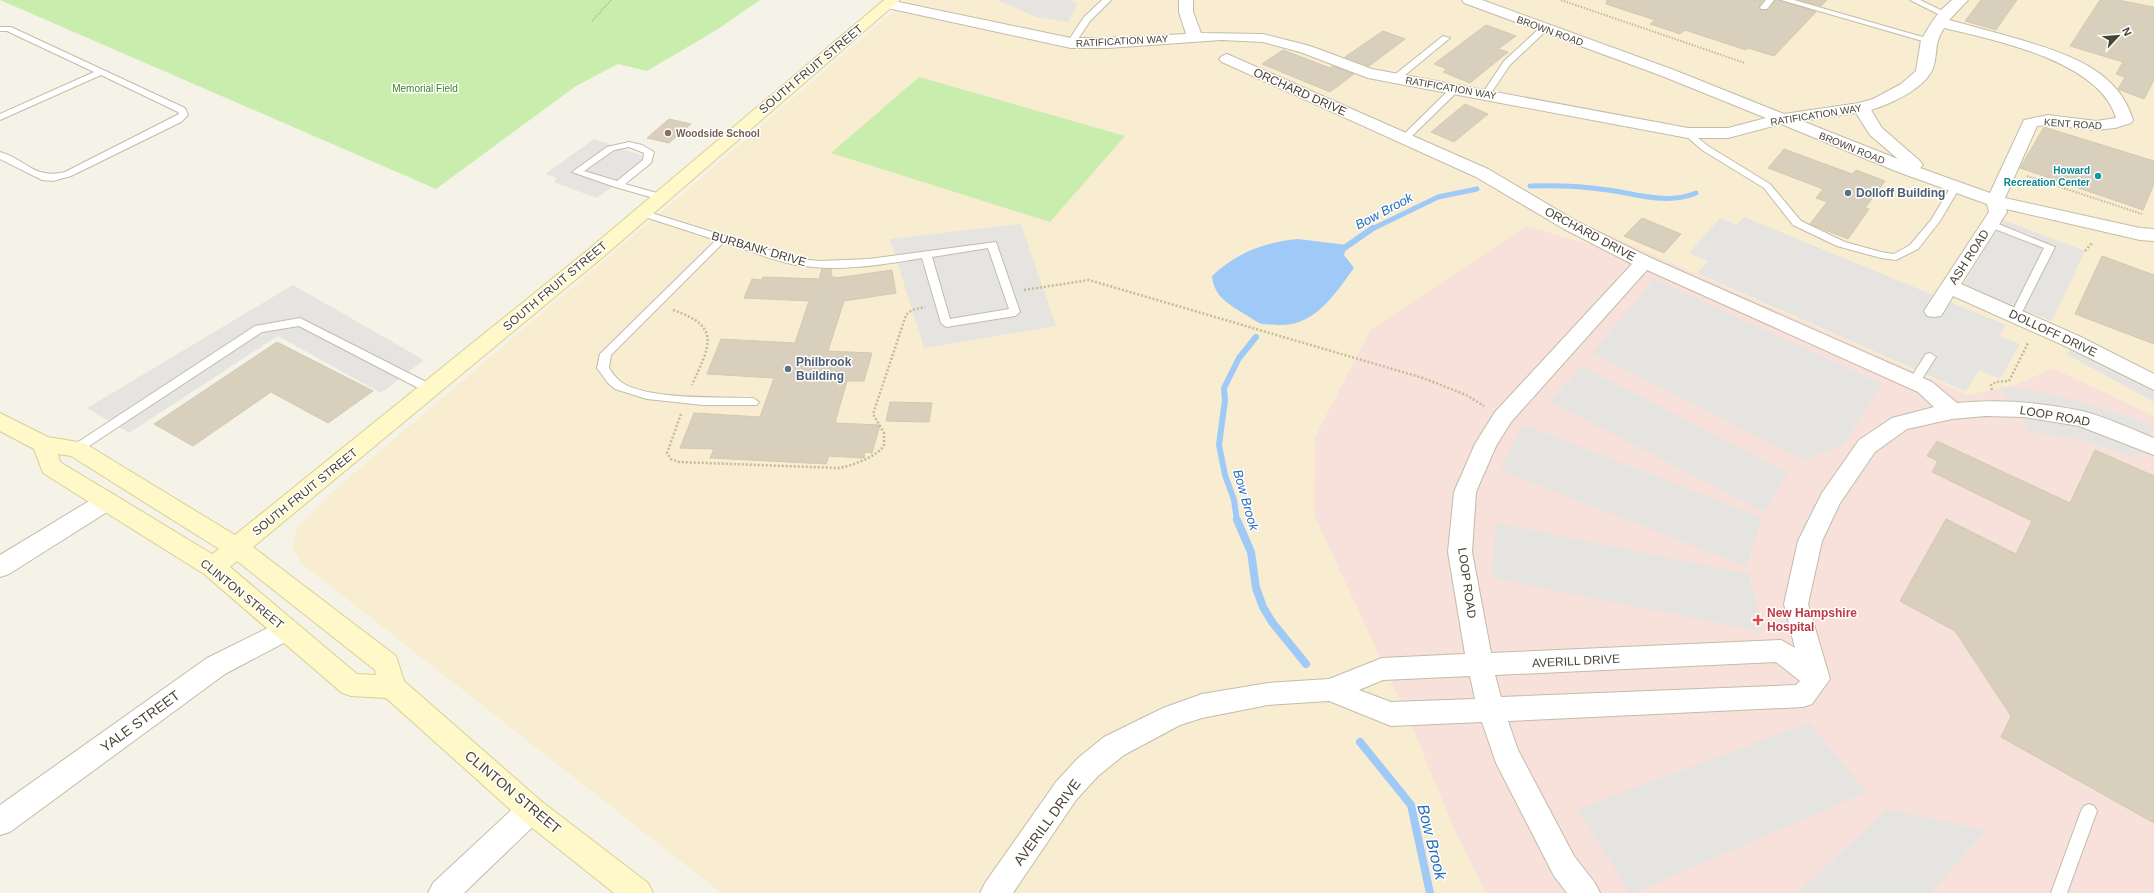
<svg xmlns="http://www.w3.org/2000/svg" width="2154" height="893" font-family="Arial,sans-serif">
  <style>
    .commercial { fill: #f9edd1 }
    .medical { fill: #f7e1da }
    .green { fill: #c9edad }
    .parking { fill: #e6e4e0 }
    .water { fill: #9fc9f7 }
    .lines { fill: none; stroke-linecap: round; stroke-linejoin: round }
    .stream-far2 { stroke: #9fc9f7; stroke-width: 5 }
    .stream-far1 { stroke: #9fc9f7; stroke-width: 6 }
    .stream { stroke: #9fc9f7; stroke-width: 8 }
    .building { fill: #d8d0bc; stroke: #d4c9af }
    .lane-casing { stroke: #c2bca9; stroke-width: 2 }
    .street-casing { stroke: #c2bca9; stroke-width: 2 }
    .secondary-casing { stroke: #dacf94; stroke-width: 2 }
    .path-far1 { stroke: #c5ba99; stroke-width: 2; stroke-dasharray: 1.5 1.5; stroke-linecap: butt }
    .path { stroke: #c5ba99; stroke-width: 2.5; stroke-dasharray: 2 2; stroke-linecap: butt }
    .lane { fill: #fff; fill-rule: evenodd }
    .street { fill: #fff; fill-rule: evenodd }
    .secondary { fill: #fff8c8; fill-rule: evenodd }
    .education-dot { fill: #8d6e63; stroke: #fff; stroke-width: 1.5 }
    .culture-dot { fill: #0f9aa8; stroke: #fff; stroke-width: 1.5 }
    .service-dot { fill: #5c6f8a; stroke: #fff; stroke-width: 1.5 }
    .health-dot { fill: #e0444e; stroke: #fff; stroke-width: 1.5 }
    .labels { text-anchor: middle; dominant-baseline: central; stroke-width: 3; stroke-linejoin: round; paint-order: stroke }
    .far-street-label { font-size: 10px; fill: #4a4436; stroke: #fff }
    .far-park-label { font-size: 10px; fill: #3c8223; stroke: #fff }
    .far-education-label { font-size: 10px; font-weight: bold; fill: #785e54; stroke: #fff; text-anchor: start }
    .far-culture-label { font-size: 10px; font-weight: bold; fill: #0d838f; stroke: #fff; text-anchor: end }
    .street-label { font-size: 12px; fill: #4a4436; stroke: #fff }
    .service-label { font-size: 12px; font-weight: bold; fill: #4e5e75; stroke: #fff; text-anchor: start }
    .health-label { font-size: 12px; font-weight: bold; fill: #be3a42; stroke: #fff; text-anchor: start }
    .water-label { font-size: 13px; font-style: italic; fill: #246dc0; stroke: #fff }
    .near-street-label { font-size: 14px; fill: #4a4436; stroke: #fff }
    .near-water-label { font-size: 16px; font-style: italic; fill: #246dc0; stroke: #fff }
  </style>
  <rect width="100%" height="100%" fill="#f5f3e8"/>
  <path class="commercial" d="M906 0H2154V893H721L301 563 292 547 297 527 334 490 708 172Z"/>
  <path class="medical" d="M1527 226 1590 245 1604 233 1968 395 2015 385 2053 368 2154 416V893H1486L1453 827 1411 724 1314 515 1315 437 1371 329Z"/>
  <path class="green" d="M0 0H760L718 29 647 71 618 64 576 86 436 189Z
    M919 77 1125 136 1050 222 831 153Z"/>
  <path class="parking" d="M997 0H1069L1078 4 1068 22 1036 17Z
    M594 139 655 160 596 198 554 182 557 178 545 174Z
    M1744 217 2006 325 2000 336 2020 344 2000 379 1979 370 1966 392 1697 273 1708 261 1689 253 1720 218 1737 225Z
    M2003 220 2085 251 2052 321 1963 285Z
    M1021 224 1056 326 924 348 890 239Z
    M1654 279 1882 384 1843 445 1804 460 1592 353Z
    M293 285 424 360 381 393 278 336 129 433 87 408Z
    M2085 338 2154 373V402L2066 354Z
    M1582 366 1788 473 1764 512 1549 401Z
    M1999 386 2052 394 2128 416 2153 425 2149 435 2154 439 2149 451 2141 453 2138 459 2082 440 2028 431 2023 420Z
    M1523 424 1762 518 1747 567 1500 470Z
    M1496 523 1749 574 1763 632 1492 578Z
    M1809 723 1867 792 1633 893H1630L1577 809Z
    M1887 809 1986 831 1930 893H1798Z"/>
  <path class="water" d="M1298 239 1347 245 1344 255 1354 268C1334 295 1315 327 1277 325 1272 324 1264 325 1259 323 1252 319 1245 314 1238 310 1224 301 1214 294 1212 276 1236 253 1265 242 1298 239Z"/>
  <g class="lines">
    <path class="stream-far2" d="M1530 186C1556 185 1582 186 1608 190 1637 194 1667 205 1696 193
      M1372 229 1438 197 1477 189"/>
    <path class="stream-far1" d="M1340 251 1373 228
      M1237 521 1234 500 1225 475 1219 445 1225 400 1224 388 1239 358 1256 337"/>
    <path class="stream" d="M1237 520 1251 552 1256 588 1263 607 1272 622 1306 664
      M1360 742 1411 805 1430 893"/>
  </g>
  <path class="building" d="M1607 0H1764L1759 6 1761 10H1768L1775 0H1780L1816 12 1774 56 1748 48 1746 50 1685 30 1680 34 1650 24 1655 20 1606 4Z
    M1799 0H1827L1821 6Z
    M1981 0H2017L1996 30 1965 21Z
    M2100 0H2118L2154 7V80L2144 99 2118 89 2125 77 2116 74 2123 62 2070 46Z
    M1486 25 1516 36 1498 49 1508 52 1470 83 1443 72 1447 69 1434 64Z
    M1383 31 1405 39 1369 66 1345 57Z
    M1283 50 1330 68 1333 66 1354 74 1330 92 1262 64Z
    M1465 104 1488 114 1454 142 1431 132Z
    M669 119 691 124 669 143 647 138Z
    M2044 127 2154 161V184L2143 210 2020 168Z
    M1784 149 1852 174 1856 170 1885 181 1865 208 1869 209 1848 239 1810 224 1827 202 1816 198 1823 189 1768 168Z
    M1642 218 1681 234 1664 253 1624 236Z
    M2102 256 2154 275V344L2075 314Z
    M822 269H831L832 277H836V278L892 270 896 293 844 301 828 351 872 353 864 381H847L835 423 880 425 872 453 865 452 864 458 829 456 826 464 710 458 714 449 680 448 694 413 760 417 774 378 707 374 721 339 795 343 809 301 744 298 752 279 762 280 763 277 819 279Z
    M277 342 373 391 328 423 271 392 193 446 154 424Z
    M890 402 932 403 929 422 886 421Z
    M1937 441 2070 503 2095 450 2154 476V823L2001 737 2011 716 1955 631 1900 601 1946 519 2016 554 2032 521 1932 472 1938 461 1927 456Z"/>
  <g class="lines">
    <defs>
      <path id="lane" d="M1102 0H1111L1090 21 1074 45H1068L1067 43 1084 17Z
        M1766 0H1774L1767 9H1761L1760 7Z
        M1781 0H1794L1933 40 1926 42Z
        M1910 0H1920L1949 14 1942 16Z
        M0 27H11L185 108 188 115 181 122 71 176 53 181 42 180 0 159V152C26 159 34 180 65 172L179 114 178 112 101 75 0 120V114L94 72 7 31H0Z
        M1541 27 1548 29 1510 65 1489 96H1483L1482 94 1504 61Z
        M1443 36 1450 38 1399 80H1393V76Z
        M1455 86 1459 89 1458 91 1407 141H1401V137L1452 87Z
        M1688 130 1708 146 1770 184 1801 221 1845 242 1881 252 1894 254 1910 245 1931 220 1952 185H1958L1960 187 1940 221 1918 249 1896 260 1881 258 1837 246 1793 225 1764 188 1702 150 1685 135V131Z
        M629 142 642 145 654 152 651 163 625 184 664 195V199L661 200 615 187 572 172 607 147ZM629 147 644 153 643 160 617 181 584 171 614 150Z
        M642 210 798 259 820 261 869 259 996 242 1020 312 1015 316 946 327 941 323 922 258C882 265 838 272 797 265 773 261 748 250 724 242L611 355 609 368C612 373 616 378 621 382 647 400 720 397 753 398L759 402 757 405H703L647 399 615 389 608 383 597 368 600 354 716 240 639 215V211ZM988 248 1009 309 950 319 932 257Z
        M1991 221 2055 247 2020 316 2015 320 2010 316 2044 248 1987 226V222Z
        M300 318 434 386 436 389 430 393 426 392 299 326 262 332 80 452H72L70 449 72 446 255 326Z
        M1930 353 1936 357 1918 385H1910L1908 382 1910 379 1926 354Z
        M2089 804 2094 806 2097 811 2067 893H2051L2081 811 2084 806Z"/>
      <path id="street" d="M889 0 1071 38H1108L1186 34 1179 12V0H1193V12L1201 33 1263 34 1310 46 1372 69 1688 128H1728L1766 118 1662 76 1464 3 1462 0H1482L1674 70 1784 114 1859 103 1873 99 1901 84 1916 71 1921 40 1932 22 1940 11 1952 0H1968L1949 20C1975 27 2002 34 2028 42 2071 55 2119 72 2133 120L2131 123 2115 128 2096 130 2048 125 2037 126 2005 198 2140 228 2154 229V241L2140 240 2006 209 2007 212 1961 284 2079 336 2154 374V390L2065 346 1953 296 1941 316 1934 317 1927 316 1924 311 1989 212 1987 204 1898 172 1781 124 1728 138H1688L1368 78 1300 52 1263 42 1221 40 1108 48H1071L883 7 881 4 883 1ZM1944 28C1994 40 2100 61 2116 118L2096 121 2048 115 2024 120 1990 193 1920 168 1923 165 1920 161 1882 128 1871 110C1890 104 1928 88 1934 65 1938 49 1934 44 1944 28ZM1856 113 1870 135 1898 159 1802 121Z
        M1227 54 1488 169 1576 221 1651 258 1932 382 1957 403C1999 399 2040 402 2082 411 2106 417 2131 429 2154 438V455L2079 426 2024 417 1985 416 1952 419 1907 429 1875 452 1840 503 1822 541 1808 604 1830 679 1812 704 1803 707 1508 721 1518 750 1574 856 1595 883 1600 893H1567L1554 876 1496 763 1482 722 1391 726 1329 701 1268 705 1202 718 1180 725 1124 755 1098 776 1076 800 1013 893H980L985 883 1056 782 1078 758 1104 737 1163 708 1202 694 1268 683 1329 679 1382 658 1465 654 1448 552 1454 492 1475 444 1495 412 1632 264 1564 229 1476 177 1222 62 1219 59 1222 56ZM1647 270 1918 392 1934 407 1892 418 1859 440 1822 493 1798 541 1784 604 1795 648 1781 640 1491 653 1472 552 1476 492 1496 446 1511 422ZM1776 662 1800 681 1796 685 1501 697 1495 675ZM1470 676 1475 699 1391 702 1359 690 1383 680Z
        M107 492 115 495 118 501 115 507 9 574 0 577V555L99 495Z
        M286 619 295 623 299 630 295 637 225 674 10 832 0 835V805L207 658Z
        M531 797 541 801 545 810 541 819 464 893H428L433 883 521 801Z"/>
      <path id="secondary" d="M884 0H900L603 257 253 547 396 656 404 681 541 801 648 883 653 893H614L521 819 386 698 351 696 342 693 204 574 43 473 34 449 0 431V413L48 437 84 443 235 535 589 249ZM58 454 71 456 219 549 212 554 60 462ZM237 561 375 670 376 675 357 674 230 567Z"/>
    </defs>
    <use href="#lane" class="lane-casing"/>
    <use href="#street" class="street-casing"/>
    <use href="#secondary" class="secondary-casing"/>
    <path class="path-far1" d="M1561 0 1745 63
      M592 21 611 0
      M2027 176 2142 214"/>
    <path class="path" d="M2085 251 2093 242
      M1024 290 1089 280 1423 378 1466 395 1484 406
      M673 310C723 327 709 346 692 385
      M1992 390 1991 385 1996 382 2009 381 2028 343
      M681 414 667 453 671 459 679 462 839 468C851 466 879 456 884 445V433L873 414 906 315 912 310 925 307"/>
    <use href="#lane" class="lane"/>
    <use href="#street" class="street"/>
    <use href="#secondary" class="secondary"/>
  </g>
  <circle class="education-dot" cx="668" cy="133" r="4"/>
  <circle class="culture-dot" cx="2098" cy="176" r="4"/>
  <g class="service-dot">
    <circle cx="1848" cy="193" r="4"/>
    <circle cx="788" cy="369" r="4"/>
  </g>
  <path class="health-dot" d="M1756 614h4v4h4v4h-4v4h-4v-4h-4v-4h4z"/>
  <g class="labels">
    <g class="far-street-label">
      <text transform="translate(1550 31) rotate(20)">BROWN ROAD</text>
      <text transform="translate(1122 41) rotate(-3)">RATIFICATION WAY</text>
      <text transform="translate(1451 88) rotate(10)">RATIFICATION WAY</text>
      <text transform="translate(1816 115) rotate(-9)">RATIFICATION WAY</text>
      <text transform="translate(2073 124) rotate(4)">KENT ROAD</text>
      <text transform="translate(1852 148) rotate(22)">BROWN ROAD</text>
    </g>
    <g class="far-park-label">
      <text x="425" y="88">Memorial Field</text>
    </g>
    <g class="far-education-label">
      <text x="676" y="133">Woodside School</text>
    </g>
    <g class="far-culture-label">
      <text x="2090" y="170">Howard<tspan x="2090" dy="12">Recreation Center</tspan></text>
    </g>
    <g class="street-label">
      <text transform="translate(811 69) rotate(-40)">SOUTH FRUIT STREET</text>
      <text transform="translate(1300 92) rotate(24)">ORCHARD DRIVE</text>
      <text transform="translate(1590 234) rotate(28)">ORCHARD DRIVE</text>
      <text transform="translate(759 249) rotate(16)">BURBANK DRIVE</text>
      <text transform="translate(1969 257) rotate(-57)">ASH ROAD</text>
      <text transform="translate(555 286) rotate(-40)">SOUTH FRUIT STREET</text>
      <text transform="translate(2053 333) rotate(25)">DOLLOFF DRIVE</text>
      <text transform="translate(2055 416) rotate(10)">LOOP ROAD</text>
      <text transform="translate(305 492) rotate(-39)">SOUTH FRUIT STREET</text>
      <text transform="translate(1467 583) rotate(82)">LOOP ROAD</text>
      <text transform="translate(242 594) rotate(39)">CLINTON STREET</text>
      <text transform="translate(1576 661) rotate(-3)">AVERILL DRIVE</text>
    </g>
    <g class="service-label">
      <text x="1856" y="193">Dolloff Building</text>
      <text x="796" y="362">Philbrook<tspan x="796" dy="14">Building</tspan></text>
    </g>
    <g class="health-label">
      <text x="1767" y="613">New Hampshire<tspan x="1767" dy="14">Hospital</tspan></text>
    </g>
    <g class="water-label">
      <text transform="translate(1384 211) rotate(-28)">Bow Brook</text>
      <text transform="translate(1246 500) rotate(74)">Bow Brook</text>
    </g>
    <g class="near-street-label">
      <text transform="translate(140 721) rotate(-36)">YALE STREET</text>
      <text transform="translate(513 792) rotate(40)">CLINTON STREET</text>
      <text transform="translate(1047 822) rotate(-54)">AVERILL DRIVE</text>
    </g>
    <g class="near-water-label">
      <text transform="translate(1432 842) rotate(76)">Bow Brook</text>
    </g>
  </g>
  <g transform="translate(2118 36) rotate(64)" stroke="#ffffff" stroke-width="3" paint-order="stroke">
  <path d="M0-3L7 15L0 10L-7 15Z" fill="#4a4436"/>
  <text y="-6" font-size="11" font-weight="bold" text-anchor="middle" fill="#4a4436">N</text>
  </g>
</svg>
